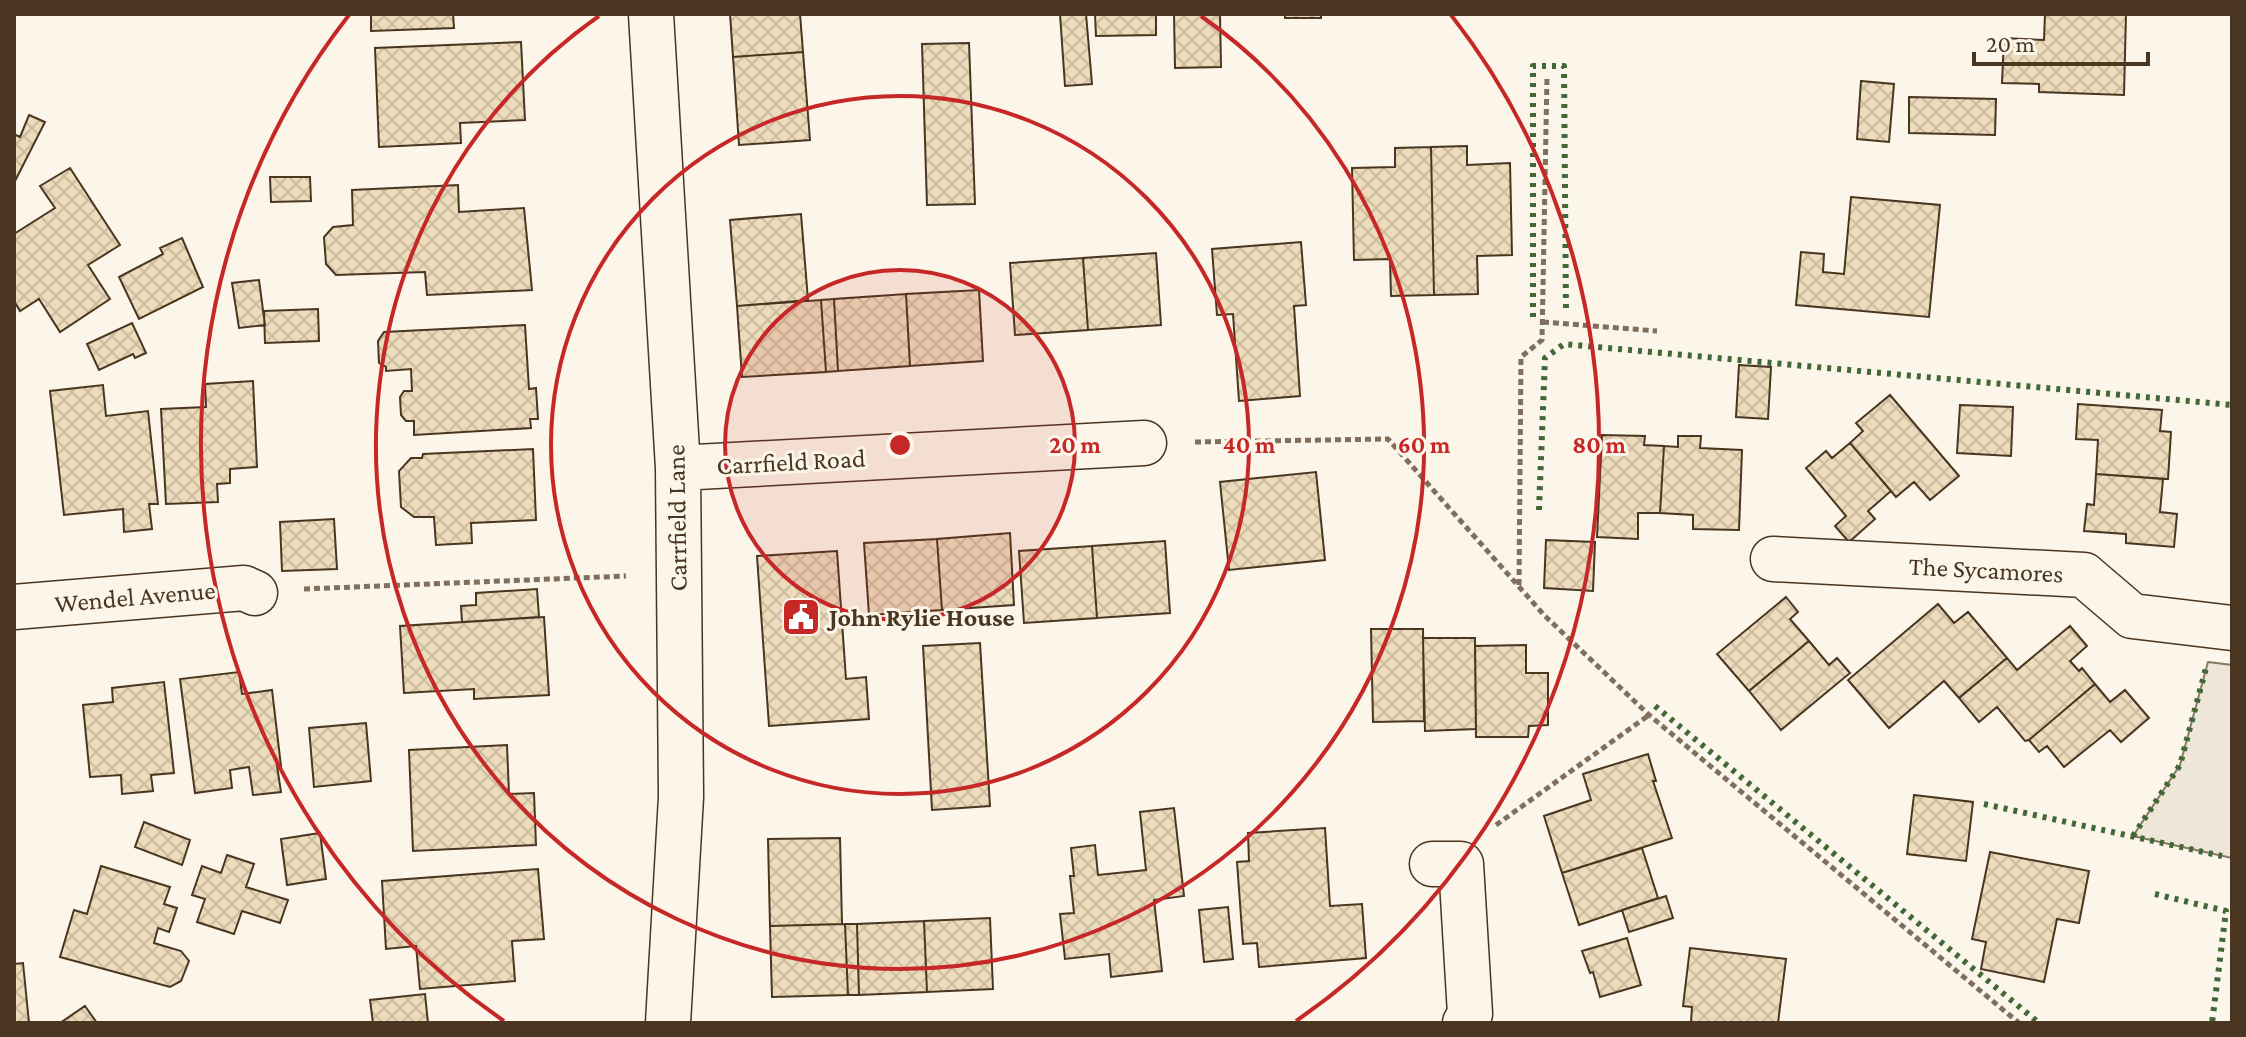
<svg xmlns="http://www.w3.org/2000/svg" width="2246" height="1037" font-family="'Crimson Pro',serif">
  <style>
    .grass { fill: #ede6d9; stroke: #887966; stroke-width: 2 }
    .building { fill: url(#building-cross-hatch); stroke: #4a3520; stroke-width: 2 }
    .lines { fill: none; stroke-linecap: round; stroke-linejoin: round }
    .minor-casing { stroke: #4a3520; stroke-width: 47 }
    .path { stroke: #7f6f5c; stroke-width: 5; stroke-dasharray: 6 4; stroke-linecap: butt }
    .minor { stroke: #fbf6e9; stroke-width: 44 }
    .hedge { stroke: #436837; stroke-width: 6; stroke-dasharray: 4 6; stroke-linecap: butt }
    .ring { fill: none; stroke: #c62828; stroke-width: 4 }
    .labels { text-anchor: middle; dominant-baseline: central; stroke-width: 6; stroke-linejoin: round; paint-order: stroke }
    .street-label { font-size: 26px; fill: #4a3520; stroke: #fbf6e9 }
    .poi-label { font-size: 26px; font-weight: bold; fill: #4a3520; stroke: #fbf6e9; text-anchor: start }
    .centre { fill: #c62828; stroke: #fbf6e9; stroke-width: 4 }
    .ring-label { font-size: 24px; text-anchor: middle; font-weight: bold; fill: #c62828; stroke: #fbf6e9; stroke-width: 6; stroke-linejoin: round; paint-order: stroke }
  </style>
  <defs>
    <pattern id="building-cross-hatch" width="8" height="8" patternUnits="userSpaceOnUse" patternTransform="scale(2)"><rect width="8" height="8" fill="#ecdcbc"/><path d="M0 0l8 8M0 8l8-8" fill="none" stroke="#ccbda1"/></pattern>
  </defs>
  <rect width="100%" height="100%" fill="#fbf6e9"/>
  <path class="grass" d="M2208 662 2232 665V858L2133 836 2180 765Z"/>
  <path class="building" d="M371 14H453L454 28 371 31Z
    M730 14H800L803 52 733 57Z
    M1060 14H1086L1092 84 1065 86Z
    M1095 14H1156V35L1096 36Z
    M1174 14H1220L1221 67 1175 68Z
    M1285 14H1321V18H1285Z
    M2045 14H2126L2124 95 2039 92V84L2002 83 2004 38 2044 40Z
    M521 42 525 120 460 123 461 143 379 147 375 48Z
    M969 43 975 204 927 205 922 44Z
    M803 52 810 140 739 145 733 57Z
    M1861 81 1894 84 1889 142 1857 139Z
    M1909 97 1996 99 1995 135 1909 133Z
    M29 115 45 122 14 183V134L20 137Z
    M1467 146V165L1510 163 1512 255 1477 256 1478 294 1434 295 1431 147Z
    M1431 147 1434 295 1391 296 1390 259 1354 260 1352 168 1395 167V148Z
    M70 168 120 245 88 265 110 299 60 332 39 299 20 311 14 301V234L55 208 40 186Z
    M270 177H310L311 201 271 202Z
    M458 185 459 212 524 208 532 290 427 295 425 272 336 275 326 264 324 237 333 227 353 225 352 190Z
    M1851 197 1940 205 1929 317 1796 305 1801 252 1824 254 1823 272 1844 274Z
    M801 214 808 300 737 306 730 220Z
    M182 238 203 287 139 319 119 277 163 254 160 248Z
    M1301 242 1306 305 1294 306 1300 396 1239 401 1233 314 1217 315 1212 249Z
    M1156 253 1161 325 1088 330 1083 258Z
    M1083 258 1088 330 1015 335 1010 263Z
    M259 280 265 325 239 328 232 283Z
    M979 290 983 361 910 366 906 294Z
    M906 294 910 366 838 371 834 299Z
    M834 299 838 371 826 372 821 300Z
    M821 300 826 372 742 377 737 306Z
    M318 309 319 341 265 343 264 311Z
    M132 323 146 353 135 358 133 354 99 370 87 344Z
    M525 325 529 389 536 388 538 419H530L531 428 414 435V421H406L401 415 400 397 404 391H412L411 369 386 371V367L379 363 378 341 384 332Z
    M1739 365 1771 367 1768 419 1736 417Z
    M253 381 257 467 230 469V483L217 484 218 502 166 504 161 409 206 407 205 384Z
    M103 385 106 416 148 411 158 504H149L152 529 124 532 123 509 64 515 50 391Z
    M1890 395 1959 476 1930 500 1914 482 1896 497 1850 443 1863 431 1856 423Z
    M2078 404 2162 410 2160 431 2171 432 2168 479 2096 474 2098 440 2076 439Z
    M1960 405 2013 407 2011 456 1957 453Z
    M1602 435 1645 436 1644 445 1664 446 1660 513H1638V539L1597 537Z
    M1678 436H1701L1700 448 1742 450 1739 530 1693 529V515L1660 513 1664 446 1678 447Z
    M1850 443 1891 491 1868 511 1875 519 1849 542 1835 526 1846 516 1806 468 1826 451 1832 458Z
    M533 449 536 520 471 523 472 543 436 545 434 517H414L401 507 399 471 411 458H422L423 454Z
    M1316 472 1325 560 1229 570 1220 482Z
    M2096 474 2163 479 2160 512 2177 514 2174 547 2126 543V534L2084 531 2087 504 2094 505Z
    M334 519 337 569 282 571 280 522Z
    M1010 533 1014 605 942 610 937 539Z
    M937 539 942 610 869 615 864 543Z
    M1546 540 1595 542 1593 591 1544 588Z
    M1165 541 1170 613 1097 618 1092 546Z
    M1092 546 1097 618 1024 623 1019 551Z
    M837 551 846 679 866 677 869 719 769 726 757 556Z
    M537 589 539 617 462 622 461 606 476 605V593Z
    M1786 597 1798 612 1790 619 1809 641 1749 691 1717 654Z
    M1938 604 1954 623 1968 612 2007 658 1959 698 1944 681 1889 728 1848 680Z
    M544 617 549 695 474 699V689L404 693 400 626Z
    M2070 626 2087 646 2070 661 2079 671 2082 668 2095 684 2029 740 2025 741 1997 707 1979 722 1959 698 2007 658 2017 670Z
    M1371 629H1423L1424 721 1373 722Z
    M1423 638H1475L1476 729 1425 731Z
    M1809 641 1829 665 1837 658 1850 673 1781 730 1749 691Z
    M980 643 990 806 932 810 923 646Z
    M1526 645V673H1548V725L1529 726 1528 737H1476L1475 646Z
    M239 672 242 694 272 690 281 766H277L281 792 253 795 249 767 230 770 232 788 195 793 180 679Z
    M164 682 174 773 151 775 153 791 122 794 121 775 90 777 83 705 113 702 112 688Z
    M2095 684 2110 702 2125 690 2149 718 2121 742 2110 730 2064 767 2047 746 2039 752 2029 740Z
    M366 723 371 781 314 787 309 728Z
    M507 745 509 794 534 793 536 845 413 851 409 750Z
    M1648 754 1656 781H1653L1672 838 1562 873 1544 816 1591 800 1583 774Z
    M1914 795 1973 802 1966 861 1907 854Z
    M1174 808 1184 896 1154 900 1162 971 1111 977 1109 954 1065 959 1060 914 1074 913 1070 876H1074L1071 848 1095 845 1098 875 1146 870 1140 812Z
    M144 822 190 840 182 865 135 847Z
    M1325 828 1330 906 1362 904 1366 958 1259 967 1257 943 1243 944 1237 862 1249 861 1248 833Z
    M320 833 326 879 287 885 281 839Z
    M840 838 842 924 770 926 768 839Z
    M1642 848 1658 898 1579 925 1562 873Z
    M1990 852 2089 871 2079 923 2057 919 2044 982 1981 969 1986 942 1972 939Z
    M227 855 254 864 246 887 288 900 280 923 242 911 234 934 197 922 205 899 192 895 202 866 221 873Z
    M101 866 170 887 164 904 177 908 169 932 158 928 154 943 181 951 189 961 181 981 170 987 60 957 74 910 87 914Z
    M538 869 544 939 512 941 515 981 420 989 416 946 386 949 382 881Z
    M1666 896 1673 918 1629 932 1622 910Z
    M1228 907 1233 959 1204 962 1199 910Z
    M990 918 993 989 927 992 924 921Z
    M924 921 927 992 859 995 857 924Z
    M845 924 848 995 772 997 770 926Z
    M845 924H857L859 995H848Z
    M1627 938 1641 985 1600 997 1593 972 1590 973 1582 951Z
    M1690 948 1786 959 1778 1023 1691 1022 1692 1007 1683 1006Z
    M23 963 29 1023H14V964Z
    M425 994 428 1023H373L370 1000Z
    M85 1006 97 1023H60Z"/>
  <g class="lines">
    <defs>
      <path id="minor" d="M651 14 678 468 681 797 668 1023
        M678 468 1144 443
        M1773 559 2084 575 2132 616 2232 628
        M14 607 244 588 255 593
        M1432 864H1461L1470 1014 1465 1023"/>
    </defs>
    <use href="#minor" class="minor-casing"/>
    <path class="path" d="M1543 322 1657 331
      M1195 442 1388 439 1545 616 1649 715 2019 1023
      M1519 585 1521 357 1542 340 1547 76
      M304 589 626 576
      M1496 825 1649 715"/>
    <use href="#minor" class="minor"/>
    <path class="hedge" d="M1533 317V66H1564L1566 313
      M1539 510 1545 358 1564 344 2232 405
      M1655 706 2039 1023
      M1984 804 2222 856
      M2133 836 2180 765 2206 668
      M2155 894 2226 911 2212 1023"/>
  </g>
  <circle cx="900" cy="445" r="175" fill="#c62828" fill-opacity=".12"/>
  <g class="ring">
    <circle cx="900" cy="445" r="175"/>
    <circle cx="900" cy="445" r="349"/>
    <path d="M1201 16A524 524 0 1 1 599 16"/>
    <path d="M504 1021A699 699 0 0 1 349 15M1451 15A699 699 0 0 1 1296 1021"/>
  </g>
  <defs>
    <symbol id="civic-square" viewBox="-11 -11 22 22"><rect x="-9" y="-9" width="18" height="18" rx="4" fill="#c62828" stroke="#fbf6e9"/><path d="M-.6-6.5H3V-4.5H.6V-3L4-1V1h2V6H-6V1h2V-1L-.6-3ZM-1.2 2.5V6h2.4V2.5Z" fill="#fff"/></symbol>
  </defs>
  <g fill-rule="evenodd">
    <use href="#civic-square" x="779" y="595" width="44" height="44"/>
  </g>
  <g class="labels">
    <g class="street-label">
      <text transform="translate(791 462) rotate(-3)">Carrfield Road</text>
      <text transform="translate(677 518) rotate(-91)">Carrfield Lane</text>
      <text transform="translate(1986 570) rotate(3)">The Sycamores</text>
      <text transform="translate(135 597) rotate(-5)">Wendel Avenue</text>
    </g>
    <g class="poi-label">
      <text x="829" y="617">John Rylie House</text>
    </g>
  </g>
  <circle cx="900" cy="445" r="12" class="centre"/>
  <g class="ring-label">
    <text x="1075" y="453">20 m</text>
    <text x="1249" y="453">40 m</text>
    <text x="1424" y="453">60 m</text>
    <text x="1599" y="453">80 m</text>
  </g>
  <rect width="2246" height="1037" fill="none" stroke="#4a3520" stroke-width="32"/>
  <path d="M1974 52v12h174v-12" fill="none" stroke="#4a3520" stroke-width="4"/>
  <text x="1986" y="52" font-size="24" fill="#4a3520" stroke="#fbf6e9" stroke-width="6" paint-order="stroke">20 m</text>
</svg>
